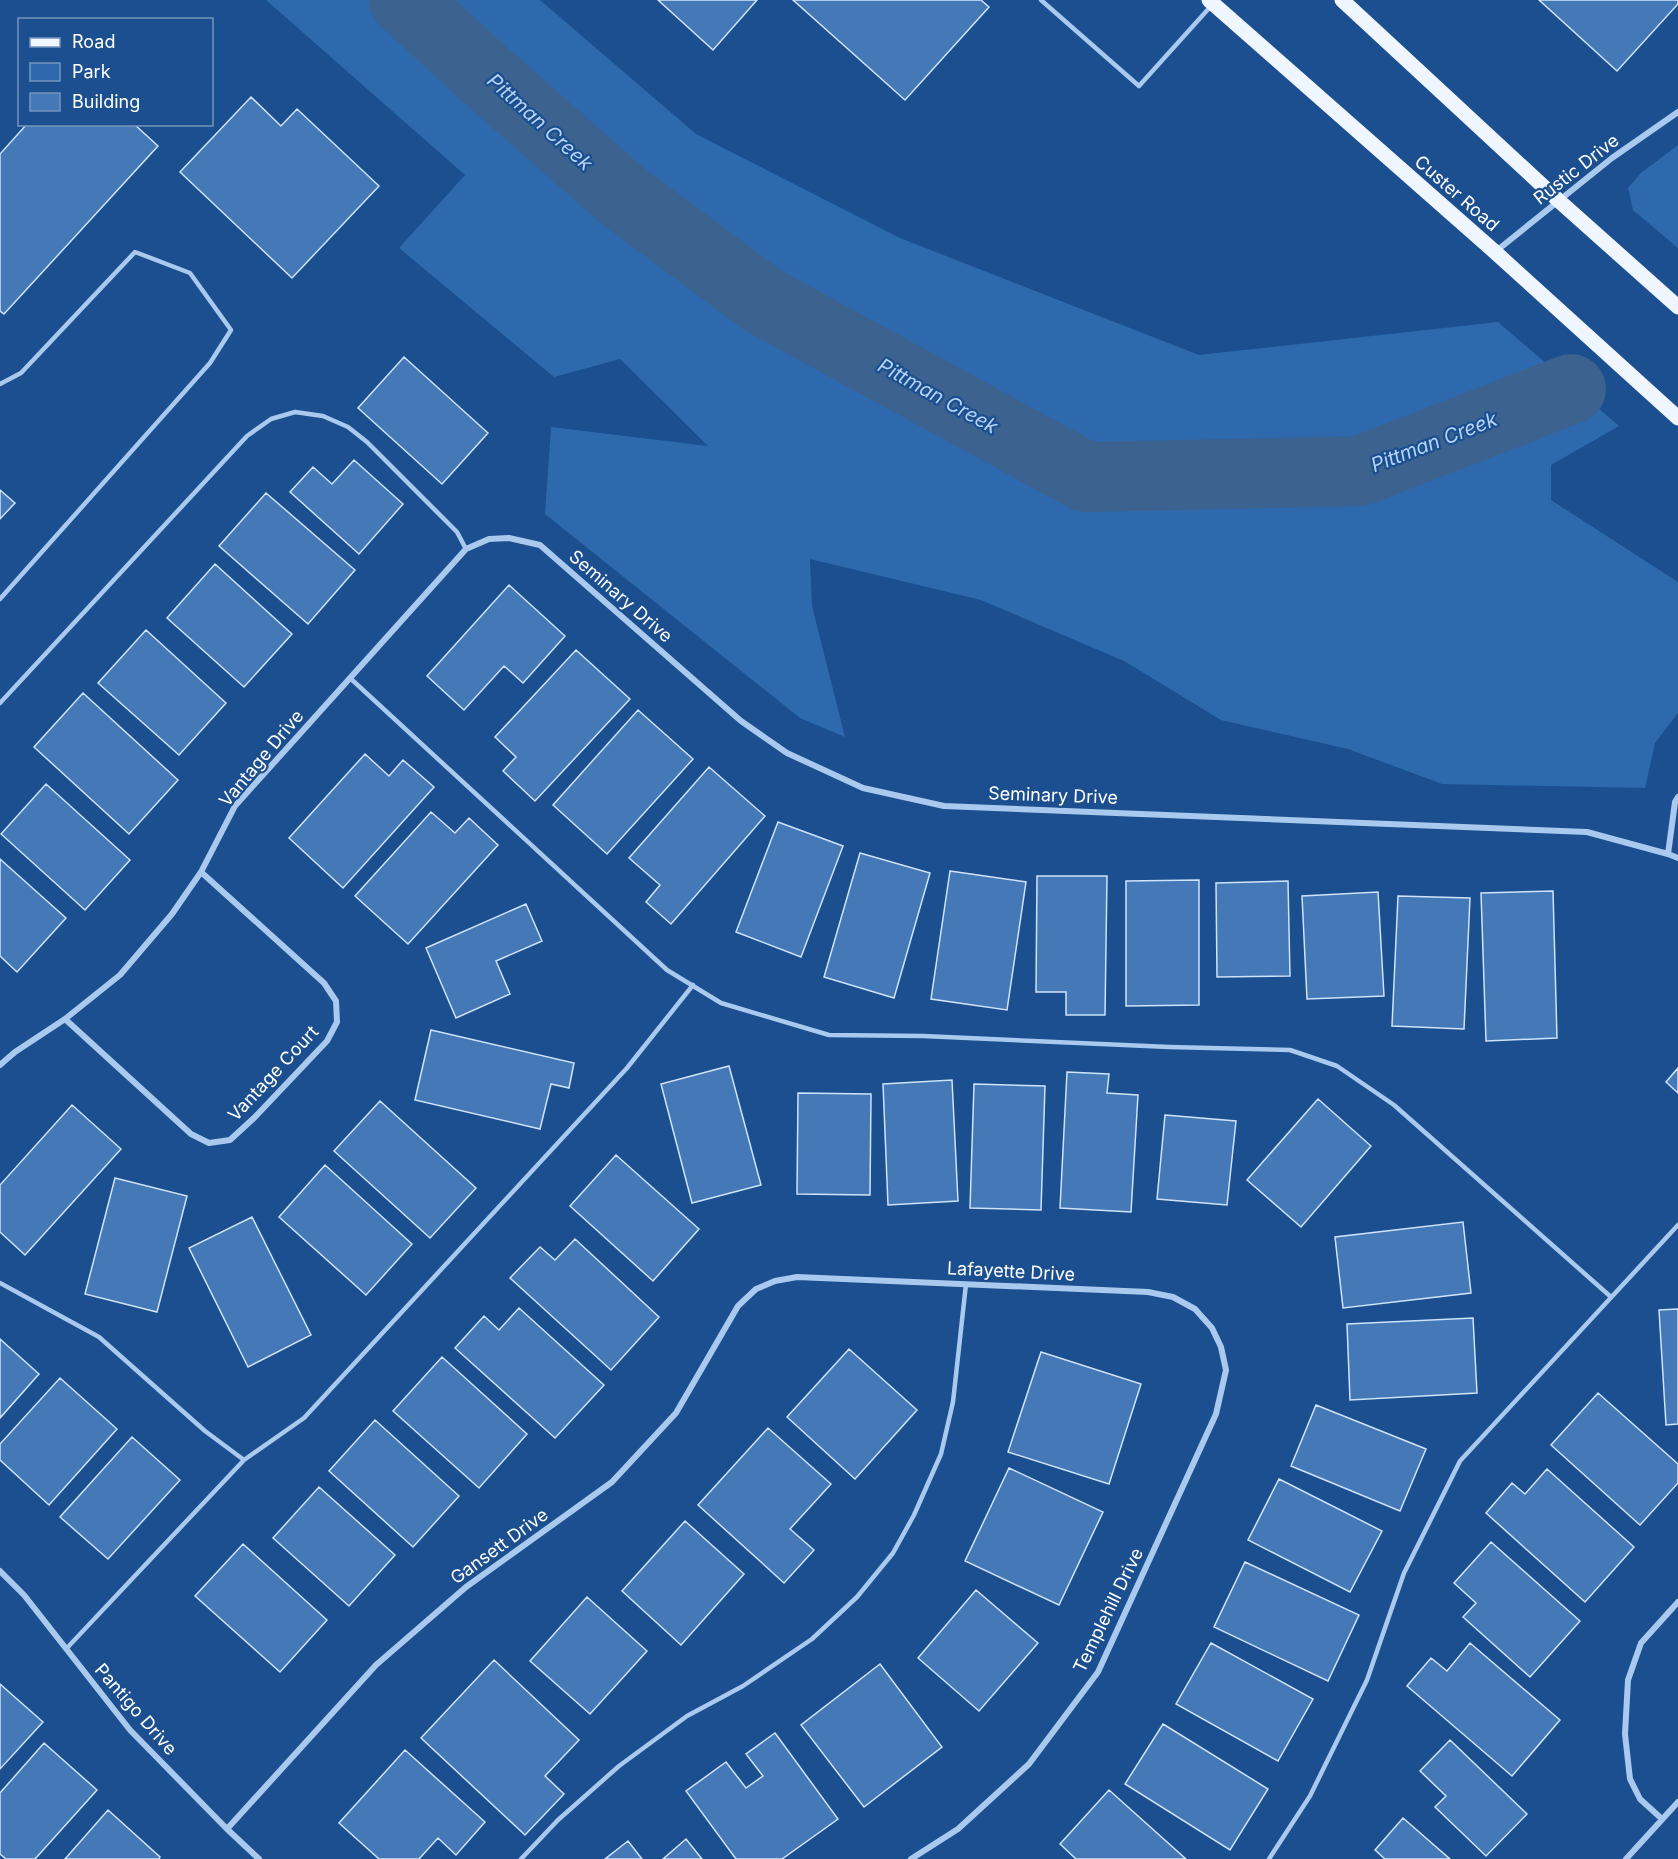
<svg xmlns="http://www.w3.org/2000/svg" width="1678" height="1859" font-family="Inter,sans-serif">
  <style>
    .green { fill: #2e69ad }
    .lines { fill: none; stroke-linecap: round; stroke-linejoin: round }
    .river { stroke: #3c6290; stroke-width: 70 }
    .building { fill: #4478b7; stroke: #cfe3fa; stroke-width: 1.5 }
    .service { stroke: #a9c9ee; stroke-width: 4.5 }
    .minor { stroke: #a9c9ee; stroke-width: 6 }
    .primary { stroke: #f0f6ff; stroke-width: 15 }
    .labels { text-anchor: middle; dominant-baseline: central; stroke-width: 4.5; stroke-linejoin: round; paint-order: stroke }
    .street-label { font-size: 18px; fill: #fff; stroke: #1b4f8f }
    .water-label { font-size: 20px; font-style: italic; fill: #b5d3f5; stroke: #1b4f8f }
  </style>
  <rect width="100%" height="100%" fill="#1b4f8f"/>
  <path class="green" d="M266 0H540L696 134 900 238 1199 355 1498 322 1619 426 1551 465V500L1678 582V713L1655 743 1645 788 1442 784 1348 749 1221 720 1124 661 981 600 810 559 812 606 845 737 800 718 545 514 551 427 708 446 620 359 554 377 399 248 465 175Z
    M1678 145V248L1633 210 1628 188 1641 173Z"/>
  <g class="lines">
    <path class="river" d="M404 0 482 72 624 197 762 300 1086 477 1360 471 1571 389"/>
  </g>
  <path class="building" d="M658 0H757L713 50Z
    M793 0H981L989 7 905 100Z
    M1539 0H1678V4L1617 71Z
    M251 97 281 126 297 109 379 186 292 278 180 172Z
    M27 124H134L158 146 4 314 0 311V154Z
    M404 357 488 433 442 484 358 408Z
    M354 460 403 504 359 554 290 492 313 467 332 484Z
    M0 490 15 503 0 519Z
    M266 493 355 570 308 624 219 546Z
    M215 564 292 634 244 687 167 618Z
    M509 585 565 636 523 683 504 666 464 710 427 676Z
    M146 630 226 703 179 755 98 683Z
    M576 650 630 699 535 801 503 771 516 757 495 737Z
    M83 693 178 780 129 834 34 747Z
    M638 710 693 759 607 854 553 805Z
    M365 754 389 776 403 760 434 787 343 888 289 838Z
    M709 767 765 816 671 924 646 902 660 885 629 858Z
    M46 784 130 860 85 910 1 834Z
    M431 812 455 833 469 818 498 845 408 944 355 896Z
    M778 822 843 846 801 957 736 932Z
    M860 853 930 873 894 998 824 977Z
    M0 859 66 918 17 972 0 956Z
    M950 871 1026 882 1007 1010 931 999Z
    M1037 876H1107L1105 1015H1066V992H1036Z
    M1199 880V1005L1126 1006V881Z
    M1288 881 1290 976 1217 977 1216 883Z
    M1553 891 1557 1038 1486 1041 1481 893Z
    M1378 892 1384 996 1307 999 1302 896Z
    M1398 896 1470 898 1464 1029 1392 1026Z
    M526 904 542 941 496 961 510 994 456 1018 426 948Z
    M431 1030 574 1063 569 1088 551 1084 540 1129 415 1100Z
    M729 1066 761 1185 692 1203 661 1084Z
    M1678 1068V1093L1666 1082Z
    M1067 1072 1109 1074 1107 1093 1138 1095 1131 1212 1060 1208Z
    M952 1080 958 1201 888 1205 883 1084Z
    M974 1084 1045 1086 1041 1210 970 1208Z
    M798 1093 871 1094 870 1195 797 1194Z
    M1318 1099 1371 1146 1301 1227 1247 1180Z
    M380 1101 476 1188 430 1238 334 1151Z
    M72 1105 121 1149 25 1255 0 1232V1185Z
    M1165 1115 1236 1121 1227 1205 1157 1199Z
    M616 1155 699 1229 653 1281 570 1206Z
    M325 1165 412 1244 366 1295 279 1217Z
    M115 1178 187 1196 157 1312 85 1294Z
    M252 1217 311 1335 248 1367 189 1248Z
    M1463 1222 1471 1293 1343 1308 1335 1237Z
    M575 1239 659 1317 611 1370 510 1278 540 1247 555 1260Z
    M519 1308 604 1385 555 1438 455 1348 484 1316 499 1330Z
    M1678 1309V1424L1666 1425 1659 1310Z
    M1473 1318 1477 1393 1350 1400 1347 1324Z
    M0 1339 39 1374 0 1418Z
    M849 1349 917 1410 855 1479 787 1417Z
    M1041 1352 1141 1384 1109 1484 1008 1452Z
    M442 1357 527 1434 479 1488 393 1411Z
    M60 1378 117 1429 49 1505 0 1460V1444Z
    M1598 1393 1678 1464V1483L1640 1525 1551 1445Z
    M1316 1405 1426 1449 1400 1511 1291 1466Z
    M375 1420 459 1496 413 1547 329 1471Z
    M768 1428 831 1484 790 1529 814 1550 784 1583 698 1505Z
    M132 1437 180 1480 108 1559 60 1517Z
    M1009 1468 1103 1512 1059 1605 965 1561Z
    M1547 1469 1634 1547 1585 1602 1486 1513 1512 1483 1525 1494Z
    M1279 1479 1382 1531 1350 1592 1248 1540Z
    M319 1487 395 1555 349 1606 273 1538Z
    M685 1521 744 1574 681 1645 622 1591Z
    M1491 1542 1580 1621 1530 1677 1463 1617 1476 1603 1454 1583Z
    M243 1544 327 1620 280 1672 195 1596Z
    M1245 1562 1359 1615 1328 1681 1214 1627Z
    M976 1590 1038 1643 979 1711 918 1658Z
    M587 1597 647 1651 590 1714 530 1661Z
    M1211 1643 1313 1699 1278 1761 1176 1704Z
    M1470 1643 1560 1720 1512 1776 1407 1686 1431 1658 1447 1671Z
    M494 1660 579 1740 545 1776 564 1794 525 1835 421 1738Z
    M880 1664 942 1747 864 1807 801 1725Z
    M0 1684 43 1722 0 1769Z
    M1163 1724 1268 1789 1230 1850 1125 1784Z
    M775 1733 838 1819 782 1859H736L686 1791 726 1762 746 1788 763 1776 746 1754Z
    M1450 1740 1527 1814 1486 1856 1435 1807 1446 1796 1420 1771Z
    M44 1743 97 1790 35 1859H6L0 1854V1793Z
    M405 1750 485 1822 456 1855 438 1838 419 1859H379L339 1823Z
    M1109 1790 1186 1859H1076L1060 1844Z
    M108 1810 160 1857 159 1859H65Z
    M1403 1818 1450 1859H1385L1375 1850Z
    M686 1839 702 1859H663Z
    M628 1841 642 1859H605Z"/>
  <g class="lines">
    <path class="service" d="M1041 0 1139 86 1211 6
      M0 384 21 373 135 252 190 273 231 330 210 363 0 599
      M350 678 667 970 721 1003 829 1035 923 1036 1169 1047 1290 1050 1337 1066 1394 1105 1611 1297
      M0 703 247 436 271 419 295 412 323 416 348 427 367 442 457 532 466 549
      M0 1283 99 1337 205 1431 244 1460 304 1418 627 1068 693 985
      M66 1649 244 1460
      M521 1859 558 1820 619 1766 687 1716 743 1686 812 1639 857 1597 893 1553 914 1515 941 1454 953 1402 966 1284
      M1269 1859 1310 1796 1367 1680 1404 1573 1460 1461 1678 1225"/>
    <path class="minor" d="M1495 252 1612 158 1678 112
      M1668 854 1675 802 1678 797
      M65 1019 191 1134 209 1143 230 1140 255 1117 327 1041 337 1022 336 1001 324 983 201 872
      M0 1065 15 1052 65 1019 120 975 172 914 201 872 235 806 466 549 489 539 509 538 540 545 741 721 787 753 863 788 944 806 1587 832 1668 854 1678 858
      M0 1571 24 1595 130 1730 227 1829 259 1859
      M1662 1819 1640 1799 1630 1779 1625 1734 1628 1680 1641 1643 1678 1602
      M227 1829 376 1665 466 1587 612 1482 676 1413 738 1306 756 1289 775 1281 797 1277 1148 1292 1173 1297 1195 1309 1212 1328 1221 1347 1226 1370 1216 1414 1098 1672 1029 1764 958 1829 911 1859
      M1626 1859 1678 1802"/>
    <path class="primary" d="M1209 0 1495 252 1678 418
      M1342 0 1558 200 1678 307"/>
  </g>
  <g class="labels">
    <g class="street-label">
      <text transform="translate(1576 169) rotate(-38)">Rustic Drive</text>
      <text transform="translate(1457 193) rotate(41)">Custer Road</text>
      <text transform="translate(621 596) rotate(41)">Seminary Drive</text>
      <text transform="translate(261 758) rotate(-50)">Vantage Drive</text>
      <text transform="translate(1053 795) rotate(2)">Seminary Drive</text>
      <text transform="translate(273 1073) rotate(-47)">Vantage Court</text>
      <text transform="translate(1011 1271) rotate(3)">Lafayette Drive</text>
      <text transform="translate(499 1546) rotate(-36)">Gansett Drive</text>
      <text transform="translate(1108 1610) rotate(-64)">Templehill Drive</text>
      <text transform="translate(136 1709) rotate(49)">Pantigo Drive</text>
    </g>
    <g class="water-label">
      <text transform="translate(540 122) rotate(42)">Pittman Creek</text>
      <text transform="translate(938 396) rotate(29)">Pittman Creek</text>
      <text transform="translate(1434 442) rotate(-21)">Pittman Creek</text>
    </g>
  </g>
  <rect x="18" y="18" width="195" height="108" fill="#1b4f8f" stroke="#7695bc" stroke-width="1.5"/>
  <rect x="30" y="38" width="30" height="9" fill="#f0f6ff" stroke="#7695bc" stroke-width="1.5"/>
  <text x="72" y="48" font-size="18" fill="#ffffff">Road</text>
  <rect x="30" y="63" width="30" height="18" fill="#2e69ad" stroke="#7695bc" stroke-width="1.5"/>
  <text x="72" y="78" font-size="18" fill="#ffffff">Park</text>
  <rect x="30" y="93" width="30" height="18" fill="#4478b7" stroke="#7695bc" stroke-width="1.5"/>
  <text x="72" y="108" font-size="18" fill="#ffffff">Building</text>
</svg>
